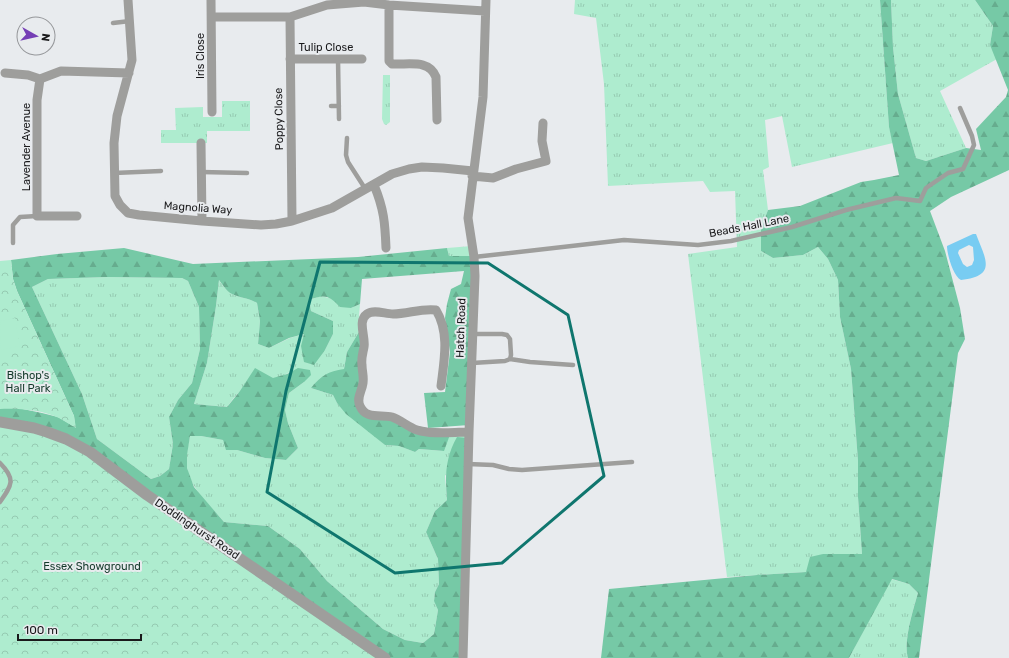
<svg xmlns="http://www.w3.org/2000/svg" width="1009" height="658" font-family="Rubik,sans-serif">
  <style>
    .grass { fill: url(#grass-tufts) }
    .forest { fill: url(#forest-firs); fill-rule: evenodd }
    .park { fill: url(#park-crowns) }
    .pitch { fill: #aeeccf }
    .water { fill: #78ccf2; fill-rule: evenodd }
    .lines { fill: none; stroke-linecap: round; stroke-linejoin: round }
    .service { stroke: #9e9e9c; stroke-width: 4.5 }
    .minor { stroke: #9e9e9c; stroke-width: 9 }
    .tertiary { stroke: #9e9e9c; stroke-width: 11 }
    .marked { fill: none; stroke: #0f766e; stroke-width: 3; stroke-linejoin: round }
    .labels { text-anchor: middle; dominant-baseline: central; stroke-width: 4; stroke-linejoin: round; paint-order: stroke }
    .street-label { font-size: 11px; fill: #19191b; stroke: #e8ebee }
    .park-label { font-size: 11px; fill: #143a2b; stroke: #e8ebee }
  </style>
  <defs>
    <pattern id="grass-tufts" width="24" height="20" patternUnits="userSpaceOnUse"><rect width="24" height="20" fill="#aeeccf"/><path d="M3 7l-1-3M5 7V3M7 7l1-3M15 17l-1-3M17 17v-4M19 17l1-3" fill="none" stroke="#95cab1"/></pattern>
    <pattern id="forest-firs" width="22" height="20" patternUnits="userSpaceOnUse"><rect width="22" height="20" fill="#76c9a6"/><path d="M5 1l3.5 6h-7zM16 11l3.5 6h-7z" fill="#66ac8e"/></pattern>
    <pattern id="park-crowns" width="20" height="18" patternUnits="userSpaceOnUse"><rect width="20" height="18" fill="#aeeccf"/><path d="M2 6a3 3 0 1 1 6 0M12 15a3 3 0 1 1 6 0" fill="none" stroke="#95cab1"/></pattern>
  </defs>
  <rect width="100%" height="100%" fill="#e8ebee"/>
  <path class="grass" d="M575 0H880L889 127 893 143 792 167 782 116 765 120 769 167 763 170 768 210 761 228V251L773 258 803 255 818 247 828 259 838 280 840 317 851 369 858 461V497L862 554H823L806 572 727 577 688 254 737 247 735 191 710 192 703 181 608 186 604 84 596 18 574 14Z
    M891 0H975L993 26 990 45 997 59 940 91 966 148 926 161 916 158 898 94 893 47Z
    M383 75H390V122L386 125 384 124 382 119Z
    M222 101H250V131H207V143H161V130H176L175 108 203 107V117H222Z
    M472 246 474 256H449L447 248Z
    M107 277 182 278 188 281 199 307 200 349 192 383 178 400 169 417 173 444 169 469 160 476 151 479 97 439 82 394 32 287 48 279Z
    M219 280C222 285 226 290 232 294 240 298 249 298 257 303L260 321 258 344 269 348 290 338 304 334 325 350 333 334V321L311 311 309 300 321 296 333 299 351 308 360 304 359 316 364 318 363 325 347 352 344 369 311 388 333 395 337 403 385 445 399 446 415 452 419 449 443 451 451 432H469L445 476 447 500 435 511 426 532 438 559 439 584 435 592 434 600 438 610 434 634 423 643 405 640 383 629 327 581 300 549 268 526 224 522C211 506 191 490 187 468 185 457 188 447 190 436H201L223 440 227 450H237L265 458 286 460 298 448 288 423 285 410 289 393 304 382 292 371C277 380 257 382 241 391 236 394 231 402 227 407L194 404 207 363 216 306Z
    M891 579 909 584 918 593C913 610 903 641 908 658H849Z"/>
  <path class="forest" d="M880 0H891L893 47 898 94 916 158 926 161 966 148 981 150 976 129 1006 97 1008 90 990 45 993 26 975 0H1009V170L951 197 930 211 945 251 960 308 965 339 958 353 919 658H908C903 642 913 610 918 593L909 584 892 579 849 658H601L609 589 757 575 806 572 810 557 823 554H862L858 497V461L851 369 840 317 838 280 828 259 818 247 803 255 773 258 761 251V228L768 210 800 206 861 182 874 180 899 175 889 127Z
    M124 248 193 264 358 257 447 248 449 256H474L469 425 428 428 424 393 445 392 450 352 445 318 447 304 451 289 461 284 464 271 362 279 360 304 351 308 340 307C329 295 324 294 309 300L311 311 333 321V334L325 350 314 365 304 362 301 346 304 334 289 338 269 348 258 344 260 321 257 303C249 298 240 298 232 294 226 291 223 285 219 280L216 306 207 363 194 404 227 407 240 391 255 368 273 378 287 374 298 368 310 370 311 375 304 382 289 393 285 410 288 423 298 448 286 460 265 458 237 450H226L223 440 201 436H190L187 455V468L194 487 224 522 268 526 300 549 327 581 383 629 405 640 423 643 434 634 438 610 434 601 435 592 439 584 438 559 426 532 435 511 447 500C445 477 445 458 457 437L468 438 463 658H385L0 422V408H18L42 413 58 417 75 427 74 416 17 291 13 279 11 260 57 254ZM107 277 182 278 188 281 199 307 200 349 192 383 178 400 169 417 173 444 169 469 160 476 151 479 97 439 82 394 32 287 48 279Z
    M363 325V411L404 424 451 432 444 451 419 449 415 452 399 446 385 445 346 414 337 403 333 395 311 388C321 376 328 371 344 369L347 352Z"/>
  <path class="park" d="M11 260 13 279 17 291 74 416 76 428C70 425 65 421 59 418 43 410 17 408 0 409V261Z
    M0 422 66 439 385 658H0Z"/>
  <path class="pitch" d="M15 318 20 346 1 350 0 321Z"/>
  <path class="water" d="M973 234H976C985 258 998 276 961 280 953 276 947 254 947 246ZM969 245 973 247 974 260 972 265 967 267 963 264 958 253 959 250Z"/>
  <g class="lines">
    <path class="service" d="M113 23 130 21
      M338 59 339 119
      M331 106H339
      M347 138 346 155 348 162 366 190
      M201 172 247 173
      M114 173 161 171
      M13 243V225L20 217 37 216
      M474 257 624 240 698 245 731 241 792 227 846 210 896 198 920 201 926 188 948 173 963 169 974 145 972 136 960 108
      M510 359 530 362 573 365
      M472 363 505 361 510 359 511 355 510 339 507 335 502 334H473
      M0 463C16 479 12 485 0 502
      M468 464 493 465 509 469 522 470 632 462"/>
    <path class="minor" d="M128 0 132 60 117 116 114 143 115 196 120 205 128 213 139 215 202 221 261 225 276 224 292 221 332 208 392 174 409 169 422 167 443 168 473 171
      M211 0 212 112
      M389 5V61L392 64C409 65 429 59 436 77L437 120
      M212 17H290L327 5 364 2 389 5 485 11
      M290 17 292 221
      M290 59H362
      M5 73 28 75 40 79
      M201 143 202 221
      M472 176 493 178 516 169 546 161 542 141 543 123
      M374 185C384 209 385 223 386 248
      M77 216H37V100L40 79 61 71 129 73
      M441 386C444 361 450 333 436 310 421 308 408 314 393 314 385 314 374 309 367 314 357 321 366 337 364 347 363 353 361 358 362 365 362 371 364 376 363 383 362 391 356 398 360 406 366 420 381 414 392 417 401 420 408 427 417 430 433 435 452 432 469 432
      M463 658 469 432 475 276 474 257 468 218 483 97 486 0"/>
    <path class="tertiary" d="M0 422 34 428 47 432 66 439 90 452 147 495 385 658"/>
  </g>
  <path class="marked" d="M320 262 488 263 568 315 604 476 502 563 395 573 267 492 286 391Z"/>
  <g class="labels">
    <g class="street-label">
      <text x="326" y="47">Tulip Close</text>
      <text transform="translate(200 56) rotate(-90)">Iris Close</text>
      <text transform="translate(279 119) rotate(-91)">Poppy Close</text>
      <text transform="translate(26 147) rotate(-90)">Lavender Avenue</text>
      <text transform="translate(198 208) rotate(4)">Magnolia Way</text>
      <text transform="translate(749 226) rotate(-11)">Beads Hall Lane</text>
      <text transform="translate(461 328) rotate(-88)">Hatch Road</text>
      <text transform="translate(197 529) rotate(34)">Doddinghurst Road</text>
    </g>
    <g class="park-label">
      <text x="28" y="375">Bishop's<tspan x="28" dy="13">Hall Park</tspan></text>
      <text x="92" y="566">Essex Showground</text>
    </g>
  </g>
  <g transform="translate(36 36) rotate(98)"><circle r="19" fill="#e8ebee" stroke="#95979a"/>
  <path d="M0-3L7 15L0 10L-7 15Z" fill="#753eb5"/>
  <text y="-6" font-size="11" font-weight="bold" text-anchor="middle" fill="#19191b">N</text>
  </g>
  <path d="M18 634v6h123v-6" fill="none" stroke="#19191b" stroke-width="2"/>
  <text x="24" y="634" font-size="12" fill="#19191b" stroke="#e8ebee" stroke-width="3" paint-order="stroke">100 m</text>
</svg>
